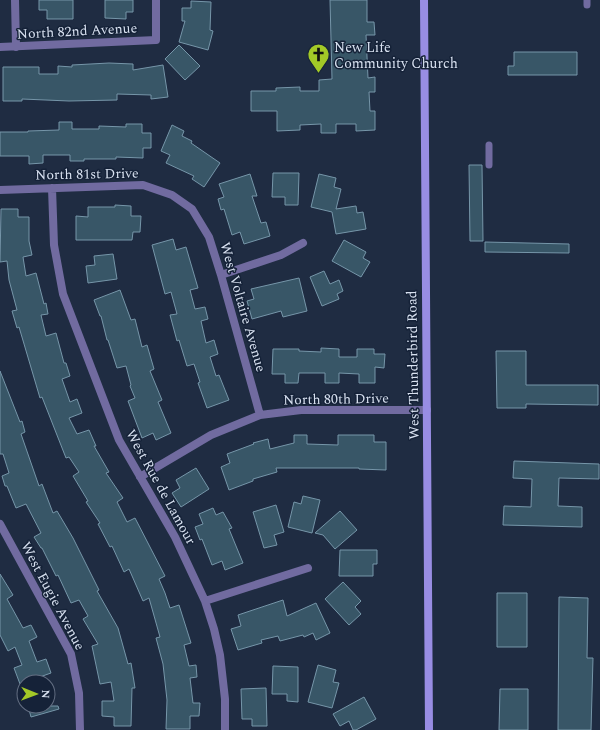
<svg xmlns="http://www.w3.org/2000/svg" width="600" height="730" font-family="Spectral,serif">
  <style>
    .building { fill: #385667; stroke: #7696a9 }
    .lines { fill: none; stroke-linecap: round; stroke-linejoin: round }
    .lane { stroke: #716ba0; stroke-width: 7 }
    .street { stroke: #716ba0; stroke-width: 8 }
    .secondary { stroke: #988de3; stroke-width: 8 }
    .labels { text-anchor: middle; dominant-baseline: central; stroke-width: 3; stroke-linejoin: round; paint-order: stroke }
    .street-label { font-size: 14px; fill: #d8e1f0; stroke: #152238 }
    .poi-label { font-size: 14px; fill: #d8e1f0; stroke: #152238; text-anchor: start }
  </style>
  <rect width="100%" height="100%" fill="#1f2c42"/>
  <path class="building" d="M39 0H73V19H47V10H39Z
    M105 0H133V12H126V19L105 18Z
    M330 0H367V22H374L375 35H366L368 78 375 77V92H369L370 111H375V130L356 131V124H336V133H321V124L300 125V130L277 131V111H251V91H276V88L300 87V91H319V80L332 79Z
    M191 1 211 2 210 30 213 31 208 50 179 42 185 21H182V8H191Z
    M179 45 200 66 185 80 165 59Z
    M514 52H577V75H508V66H514Z
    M109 63 133 64V70L163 65 168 97 151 99V95L117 94V100L69 101 22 99V101H3V67H39V74H58V66L72 67V65Z
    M59 122H72V129H99V126L126 127V124H142V133H151V148H143V158L116 157V159H84V161H70V155H43V163L29 164V156H0V132H28V131L59 130Z
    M172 125 184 131 182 136 192 141 191 143 220 163 204 187 192 179 194 176 166 163 170 155 161 151Z
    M469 165H482L483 241H470Z
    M273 173H299L298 205H285V197H272Z
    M250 174 257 196H252L261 223 266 222 270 236 244 244 240 232 232 235 224 209 221 210 218 199 224 197 219 184Z
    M319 174 336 178 334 187 341 189 336 209 356 206 357 213 363 212 366 229 336 234 332 212 311 207Z
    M115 205 131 206V216H141L140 232H133L132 240H76V216L88 217V207H115Z
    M1 209H18V217H29V241L32 255 23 257 26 276 36 273 44 304 46 303 48 314 41 315 46 336 56 333 64 363H66L70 376 62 379 70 402 77 399 82 413 69 418 77 434 89 430 96 446H94L109 472 106 473 123 498 117 502 127 522 135 518 165 576 159 579 165 593 170 608 179 605 191 643 184 645 189 666 196 665 197 677 190 678 193 703H200L199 716H190V729H166L167 700 163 664 156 638 160 637 149 598 143 601 129 569 124 572 112 546 110 547 98 524 100 523 86 502 88 501 73 476 79 472 69 457 66 458 42 397 40 398 19 327 17 328 12 311 17 310 9 280 7 261 0 262Z
    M173 239 176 250 186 247 198 288 190 290 195 309 205 307 208 319 201 321 206 343 214 340 218 354 210 357 216 376 219 375 229 400 207 408 198 383 200 382 194 364 187 366 179 340 177 341 170 315 177 314 171 292 165 294 152 245Z
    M344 240 366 252 363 258 370 262 361 277 332 261Z
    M485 242 569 244V253L485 252Z
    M113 254 117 279 88 283 86 266 95 265 94 256Z
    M324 271 330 284 339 280 343 291 337 294 339 299 322 306 310 277Z
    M299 278 307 311 283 317 281 311 252 319 247 301 254 299 251 289Z
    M120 290 131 320 135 319 142 347 147 345 154 369 150 371 162 400 158 402 171 433 156 440 153 433 142 438 128 401 135 398 130 386 131 385 126 366 117 368 108 340H107L101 316H100L94 300Z
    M321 348 339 349V357H357V349H374V354H385L384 368 375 367V383H359V374L339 373V383H325V373H299L298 383H285V374H272L273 349H299V351L321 352Z
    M496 351H526V385H598V405L526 404V408H497Z
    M0 371 20 422 22 421 25 432 21 434 39 486 42 484 53 513 57 511 73 538 99 590 97 591 118 628 128 664 131 663 135 688H132L131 726H114V717L102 716V701H114L111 682 100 684 92 646 98 644 83 619 88 616 79 600 71 603 58 575 56 576 42 548H41L34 537 41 533 26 504 16 508 7 486H5L2 476 9 473 3 454H0Z
    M294 435H307V444L338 445V435H374V442H386V470L359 469V468H276L277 472 253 479V481L229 490 221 467 230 463 227 454 254 444 253 443 268 439 270 449 294 443Z
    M514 461 599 464V479L559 478 558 506 582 507V527L503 525 504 506 531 507 532 479 513 478Z
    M196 468 209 489 181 507 172 493 180 488 176 480Z
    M303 496 320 500 312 533 288 527 294 502 301 504Z
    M276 505 284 532 274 535 277 545 264 548 253 512Z
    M213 508 216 515 223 512 232 528 229 529 243 563 225 570 222 561 212 565 202 539 200 540 195 527 203 524 199 514Z
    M340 511 357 530 335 549 323 535 315 533Z
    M340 550H377V564H373V576H339Z
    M0 574 13 595 7 599 23 628 31 625 37 637 29 641 37 662 46 659 51 673 20 684 14 668 22 665 15 647 8 651 0 635Z
    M343 582 361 601 355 607 361 614 349 625 325 599Z
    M497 593H527V647H497Z
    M559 597 588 598 587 658H593L591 730H558Z
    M283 600 287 616 316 603 330 633 316 640 313 633 304 637 303 635 280 641 278 636 261 640 262 643 238 650 231 629 241 626 238 615Z
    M318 665 336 670 333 682 339 683 332 708 308 702Z
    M273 666 298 667V702L287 701V694H272Z
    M266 688 267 726H252V719H242L241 689Z
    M500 689H528V730H499Z
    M364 697 376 719 356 730H353L349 721 340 726 333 714Z
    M28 706H58L59 709 31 717Z"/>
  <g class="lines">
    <path class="lane" d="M587 0V5
      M489 145V165"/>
    <path class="street" d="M15 0 16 47
      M0 47 156 40V0
      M52 188 54 245 63 294 119 440 175 537 205 601 214 629 220 655 225 699V730
      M0 190 143 185 172 195 192 209 209 237 221 275 260 415
      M221 275 281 255 303 243
      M140 477 211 435 260 415 301 410H427
      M0 524 71 654 79 693 80 730
      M205 601 308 568"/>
    <path class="secondary" d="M424 0 429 730"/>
  </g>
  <defs>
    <symbol id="church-pin" viewBox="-11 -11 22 30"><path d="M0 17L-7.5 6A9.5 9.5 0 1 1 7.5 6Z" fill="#a3c927" stroke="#152238"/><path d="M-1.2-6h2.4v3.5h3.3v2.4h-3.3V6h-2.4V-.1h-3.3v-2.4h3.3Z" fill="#111"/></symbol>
  </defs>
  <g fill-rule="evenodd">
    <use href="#church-pin" x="306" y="42" width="25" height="34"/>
  </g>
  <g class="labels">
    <g class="street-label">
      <text transform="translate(77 31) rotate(-3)">North 82nd Avenue</text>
      <text transform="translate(87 174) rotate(-1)">North 81st Drive</text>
      <text transform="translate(243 307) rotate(74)">West Voltaire Avenue</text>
      <text transform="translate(413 365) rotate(-91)">West Thunderbird Road</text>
      <text transform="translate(336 399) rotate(-1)">North 80th Drive</text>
      <text transform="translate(161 487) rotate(61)">West Rue de Lamour</text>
      <text transform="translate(53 596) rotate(62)">West Eugie Avenue</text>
    </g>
    <g class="poi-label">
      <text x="334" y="47">New Life<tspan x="334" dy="16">Community Church</tspan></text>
    </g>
  </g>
  <g transform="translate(36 694) rotate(91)"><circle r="19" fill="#152238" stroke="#636e82"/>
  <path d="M0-3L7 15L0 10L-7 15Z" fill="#a3c927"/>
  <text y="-6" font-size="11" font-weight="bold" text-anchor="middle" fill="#d8e1f0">N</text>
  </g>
</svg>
